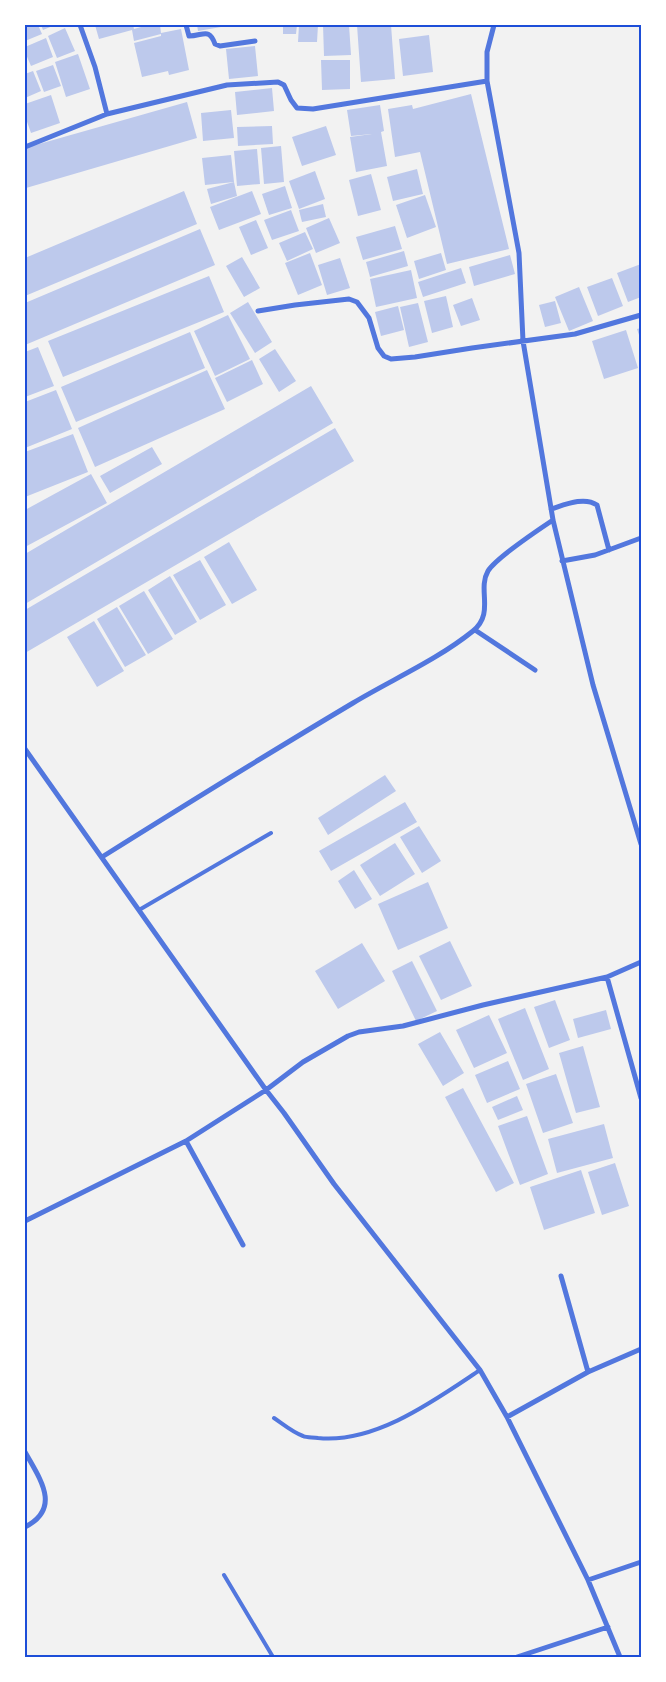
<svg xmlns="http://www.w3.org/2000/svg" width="666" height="1682" font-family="Helvetica,sans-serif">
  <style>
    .building { fill: #bdc9ec }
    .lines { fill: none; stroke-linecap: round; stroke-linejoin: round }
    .service { stroke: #5277de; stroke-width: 4 }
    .minor { stroke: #5277de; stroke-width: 5 }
    .neatline { fill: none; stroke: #1d4ed8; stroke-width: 2 }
  </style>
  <rect width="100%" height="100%" fill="#f2f2f2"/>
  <path class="building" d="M25 25H38L42 34 25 41Z
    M41 25H55L43 30Z
    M95 25H133L134 29 141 27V25H160L161 33 181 29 189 70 169 75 168 71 142 77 134 43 161 36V34L134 41 132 30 99 39Z
    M197 25H220L221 27 198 31Z
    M283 25H297L296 34H283Z
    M299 25H318L317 42H298Z
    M323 25H349L351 55 324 56Z
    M357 25H391L395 79 361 82Z
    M65 28 75 51 57 58 48 36Z
    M429 35 433 72 403 76 399 39Z
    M46 38 53 57 31 66 25 52V47Z
    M255 46 258 76 229 79 226 49Z
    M78 54 90 89 66 97 55 62Z
    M321 60H350V89L322 90Z
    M53 65 61 86 44 92 36 71Z
    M33 71 41 91 25 98V74Z
    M272 88 274 111 237 115 235 92Z
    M471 94 509 249 447 264 420 152 395 157 388 109 412 105 413 109Z
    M51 95 60 123 31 133 25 116V104Z
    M187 102 197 138 26 188 25 148Z
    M380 105 384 131 381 132 387 166 356 172 350 137 372 134 351 136 347 110Z
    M231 110 234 138 203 141 201 113Z
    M272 126 273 144 238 146 237 127Z
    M326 126 336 155 302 166 292 137Z
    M281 146 284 182 264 184 261 148Z
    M257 149 260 184 237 186 234 151Z
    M231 155 234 182 205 185 202 158Z
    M417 169 423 194 393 201 387 177Z
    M315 171 325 199 299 209 289 181Z
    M371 174 381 210 358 216 349 180Z
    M234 182 237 196 211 204 207 189Z
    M285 186 292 208 269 215 262 194Z
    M184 191 197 224 25 296V258Z
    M252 191 261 214 219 230 210 207Z
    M425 195 436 227 407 238 396 205Z
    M323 204 326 217 302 222 299 210Z
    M291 210 299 231 272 240 264 220Z
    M329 218 340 243 316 253 306 228Z
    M256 220 268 248 251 255 239 227Z
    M395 226 402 249 363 260 356 237Z
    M200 229 215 265 25 345V303Z
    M305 232 313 249 287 261 279 243Z
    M404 251 408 266 370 277 366 262Z
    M310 253 322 285 298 295 285 263Z
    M441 253 446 270 419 279 414 261Z
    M510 255 515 274 474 286 469 267Z
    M242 257 260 288 244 297 226 266Z
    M340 258 350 288 327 295 318 265Z
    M641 264V297L628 302 617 273Z
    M461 268 466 283 423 297 418 282Z
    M411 270 417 298 376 307 370 279Z
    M209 276 224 312 63 377 48 341Z
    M612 278 623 306 598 316 587 287Z
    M579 287 593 321 569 331 555 297Z
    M446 296 453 327 432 333 424 301Z
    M472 298 480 320 461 326 453 305Z
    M555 301 561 323 545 327 539 305Z
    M248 302 272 342 255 353 230 313Z
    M418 303 428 342 409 347 400 307Z
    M398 306 404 330 381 336 375 312Z
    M228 315 250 359 215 376 194 331Z
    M641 328V341L637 329Z
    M626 330 638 368 604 379 592 341Z
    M190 332 205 368 76 422 61 387Z
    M38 347 54 386 25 397V352Z
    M275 349 296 381 279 392 259 359Z
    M252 360 263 384 227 402 215 378Z
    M207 370 225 409 95 467 78 428Z
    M311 386 333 423 25 604V554Z
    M56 390 72 429 25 448V402Z
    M335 428 354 461 25 653V610Z
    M73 434 88 472 25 497V452Z
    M152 447 162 464 110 493 100 476Z
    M91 474 107 503 25 547V510Z
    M229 542 257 590 232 604 204 557Z
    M200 560 226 605 200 620 173 575Z
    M170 576 197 622 175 635 148 590Z
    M144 591 173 639 148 654 119 606Z
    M117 607 146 655 125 667 97 619Z
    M94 621 124 671 97 687 67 637Z
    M385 775 396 791 328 835 318 818Z
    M405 802 417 822 331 871 319 851Z
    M419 826 441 861 422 873 400 837Z
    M395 843 415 874 380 896 360 865Z
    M354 870 372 899 355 909 338 881Z
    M428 882 448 928 398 950 378 904Z
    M450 941 472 986 441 1000 419 956Z
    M362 943 385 981 338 1009 315 971Z
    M412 961 437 1011 416 1021 392 971Z
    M555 1000 570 1040 549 1048 534 1007Z
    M525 1008 549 1069 523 1080 498 1019Z
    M606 1010 611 1029 578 1038 573 1019Z
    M489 1015 507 1053 474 1068 456 1030Z
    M440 1032 464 1073 443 1086 418 1044Z
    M583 1046 600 1107 576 1113 559 1053Z
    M508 1061 520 1089 487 1103 475 1075Z
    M556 1074 573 1123 543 1133 526 1084Z
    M463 1088 514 1183 496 1192 445 1097Z
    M517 1096 523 1110 498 1120 492 1107Z
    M527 1116 548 1174 520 1185 498 1126Z
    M604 1124 613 1158 557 1173 548 1139Z
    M615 1163 629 1206 602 1215 588 1172Z
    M581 1170 595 1213 544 1230 530 1187Z"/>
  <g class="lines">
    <path class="service" d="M139 910 271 833
      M274 1418C283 1424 292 1432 303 1436 307 1438 313 1437 318 1438 375 1444 435 1400 480 1370
      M224 1575 273 1657"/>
    <path class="minor" d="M80 25 95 67 107 114
      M186 25 189 36C203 36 209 27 215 44L220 46 255 41
      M494 25 487 52V81L519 253 523 341 553 520 593 685 641 844
      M25 147 107 114 227 85 278 82 284 85 291 100 297 108 313 109 487 81
      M258 311 295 305 349 299 357 302 369 318 378 348 384 356 391 359 415 357 472 348 575 334 641 315
      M551 509C564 505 584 496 597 505L609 550
      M562 561 595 555 641 538
      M475 630 535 670
      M25 749 266 1090 284 1113 334 1184 480 1370 507 1417 588 1580 620 1657
      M102 857C185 805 269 753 353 703 393 679 437 660 473 631 495 613 477 590 488 571 496 558 538 530 553 520
      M607 977 641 1098
      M186 1141 243 1245
      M25 1221 186 1141 266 1090 303 1062 348 1036 359 1032 403 1026 483 1005 607 977 641 962
      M561 1276 588 1372
      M507 1417 588 1372 641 1349
      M25 1452C40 1479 62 1508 25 1527
      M588 1580 641 1562
      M517 1657 608 1627"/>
  </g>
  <rect width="666" height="1682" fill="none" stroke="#ffffff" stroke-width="52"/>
  <rect x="26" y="26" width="614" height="1630" class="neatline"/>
</svg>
